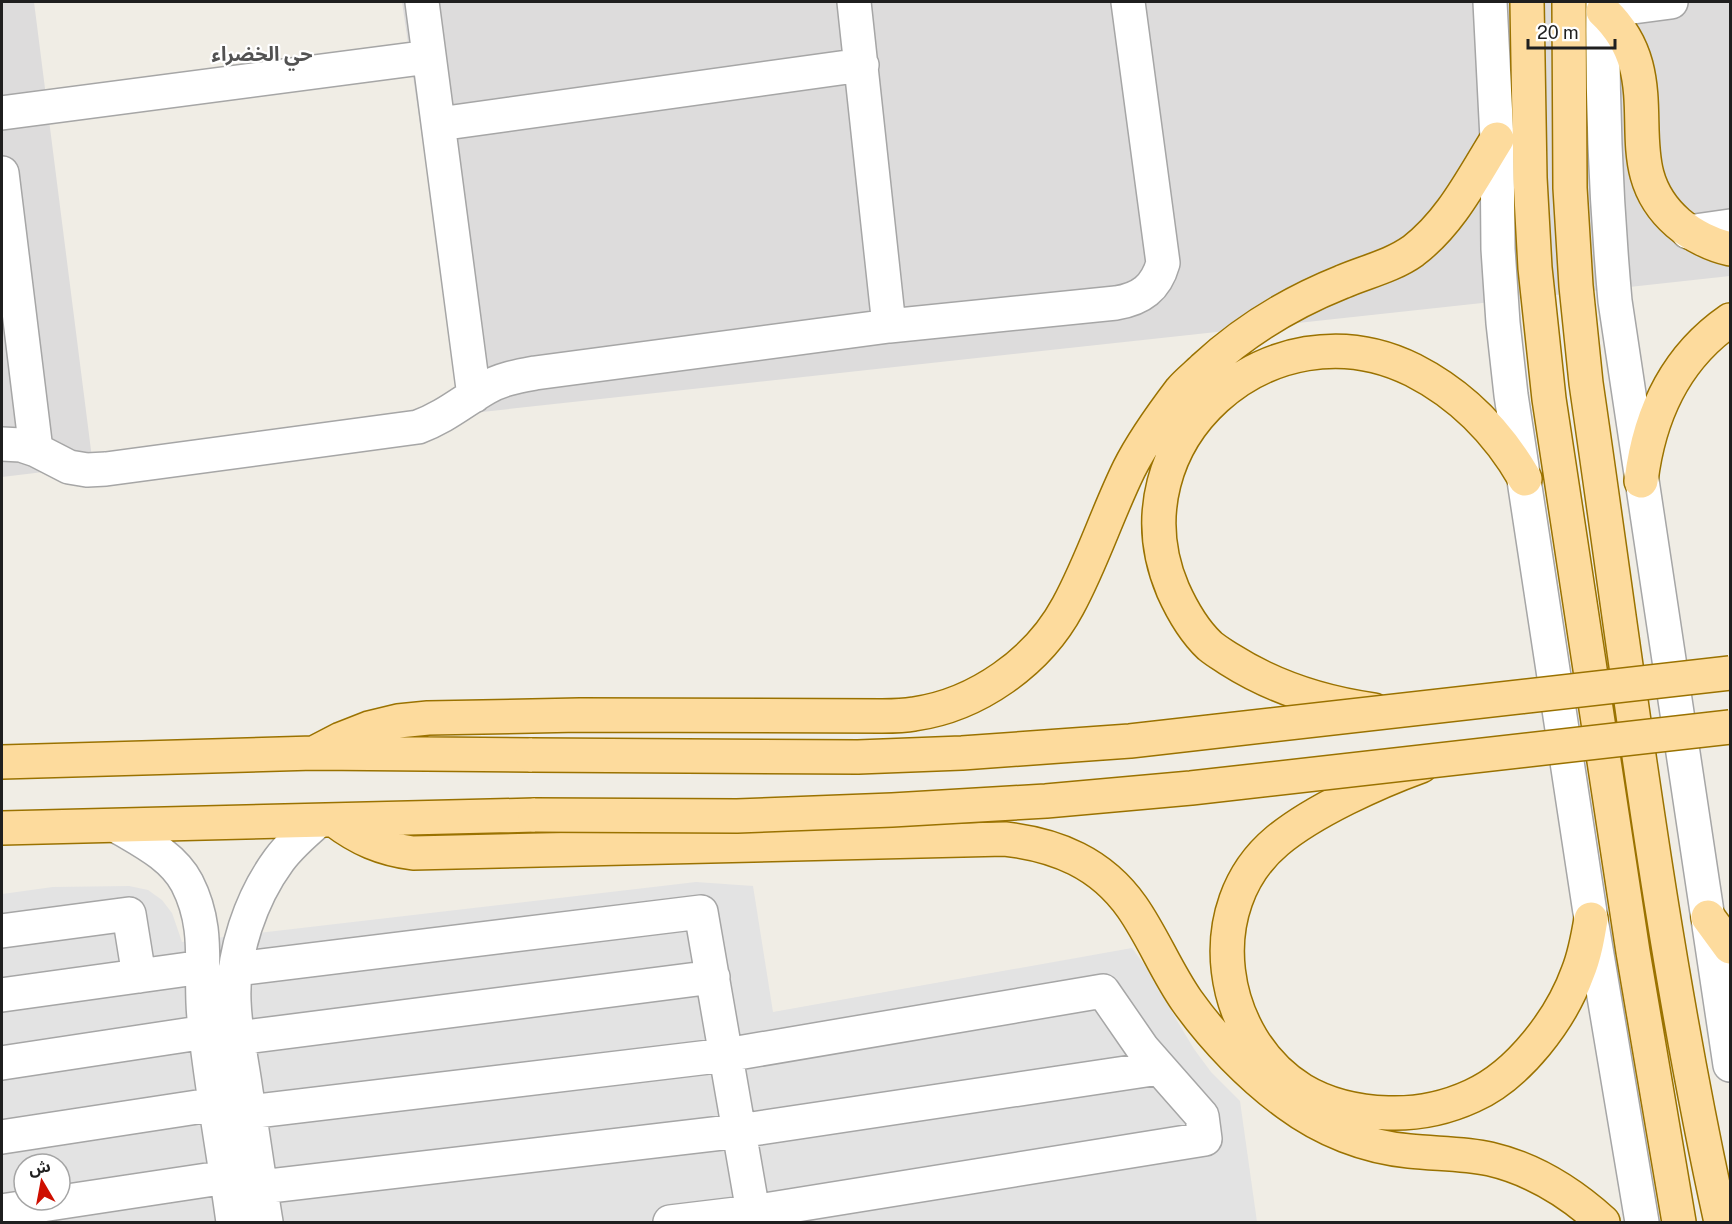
<svg xmlns="http://www.w3.org/2000/svg" width="1732" height="1224" font-family="'Public Sans','Noto Sans Arabic',sans-serif">
  <style>
    .residential { fill: #dddcdc }
    .parking { fill: #e3e3e3; fill-rule: evenodd }
    .lines { fill: none; stroke-linecap: round; stroke-linejoin: round }
    .minor-casing { stroke: #a6a6a6; stroke-width: 36 }
    .major-casing { stroke: #9a7200; stroke-width: 36 }
    .minor { stroke: #fff; stroke-width: 33 }
    .major { stroke: #fddb9d; stroke-width: 33 }
    .major-bridge-casing { stroke: #9a7200; stroke-width: 36; stroke-linecap: butt }
    .major-bridge { stroke: #fddb9d; stroke-width: 33 }
    .labels { text-anchor: middle; dominant-baseline: central; stroke-width: 4.5; stroke-linejoin: round; paint-order: stroke }
    .neighbourhood-label { font-size: 20px; font-weight: bold; fill: #525252; stroke: #fff }
  </style>
  <rect width="100%" height="100%" fill="#f0ede5"/>
  <path class="residential" d="M2 2H34L93 466 2 477Z
    M402 2H1730V276L463 414Z"/>
  <path class="parking" d="M696 882 753 886 773 1012 1132 948 1159 985 1176 1019 1194 1049 1211 1072 1240 1101 1257 1222H2V894L53 887 129 886 148 890 162 900 172 913 182 942ZM24 1164H60V1200H24Z"/>
  <g class="lines">
    <defs>
      <path id="minor" d="M422 2 474 396
        M854 2 889 326
        M1490 2 1497 139 1498 249 1503 323 1511 395 1591 919 1642 1222
        M1603 2C1602 102 1606 201 1615 301L1730 1065
        M1603 11 1671 2
        M2 113 429 57
        M439 124 862 65
        M2 173 36 450
        M1688 232 1730 226
        M2 444 21 445 36 450 69 467 87 470 106 469 418 427C445 417 462 402 486 388 501 379 519 376 535 373L889 326 1116 303C1141 299 1156 288 1163 263L1128 2
        M117 826C142 841 173 856 187 883 211 930 199 969 204 1018 211 1086 224 1155 233 1222
        M2 931 129 914 139 976
        M236 969 701 912 753 1212 670 1222
        M2 995 203 967
        M238 1038 713 977
        M2 1063 206 1032
        M249 1112 726 1055 1103 991 1143 1049 1202 1116 1205 1139 753 1212
        M2 1137 217 1104
        M261 1187 739 1131 1159 1068
        M2 1211 227 1177
        M266 1222C259 1179 253 1135 246 1091 242 1062 235 1031 234 1001 232 953 251 898 279 860 290 845 304 833 318 821"/>
      <path id="major" d="M1527 2 1530 178 1535 268 1549 399 1633 952 1679 1222
        M1569 2 1570 188 1576 286 1586 383C1627 663 1660 946 1721 1222
        M1603 11C1619 26 1630 43 1636 65 1651 122 1625 177 1678 223 1692 235 1712 245 1730 249
        M1641 481C1649 415 1675 358 1730 320
        M1374 710C1323 703 1273 687 1229 659 1223 655 1216 651 1210 646 1194 631 1182 610 1173 590 1110 442 1271 299 1413 370 1462 395 1498 432 1525 479
        M314 753 341 739 369 728 398 721 428 718 580 715 882 716C892 716 903 716 914 714 977 705 1038 662 1068 606 1092 562 1107 514 1129 469 1143 441 1162 415 1181 390 1188 382 1197 375 1204 368 1244 331 1292 302 1342 282 1365 272 1392 266 1413 251 1451 222 1472 179 1497 139
        M2 762 314 753 532 755
        M1421 766C1377 782 1313 811 1277 841 1198 907 1218 1038 1302 1090 1327 1105 1358 1112 1388 1113 1416 1114 1446 1108 1472 1096 1519 1075 1561 1019 1578 972 1585 955 1588 937 1591 919
        M334 820C359 839 382 849 413 853L1005 839C1057 845 1101 863 1132 907 1153 937 1166 971 1187 1001 1214 1039 1251 1077 1288 1104 1323 1130 1366 1147 1409 1151 1436 1154 1463 1153 1490 1159 1533 1169 1571 1193 1603 1222
        M2 828 535 815
        M1708 917 1730 947"/>
    </defs>
    <use href="#minor" class="minor-casing"/>
    <use href="#major" class="major-casing"/>
    <use href="#minor" class="minor"/>
    <use href="#major" class="major"/>
    <defs>
      <path id="major-bridge" d="M532 755 858 757 962 753 1130 741 1730 673
        M535 815 737 816 892 810 1046 801 1191 788 1730 727"/>
    </defs>
    <use href="#major-bridge" class="major-bridge-casing"/>
    <use href="#major-bridge" class="major-bridge"/>
  </g>
  <g class="labels">
    <g class="neighbourhood-label">
      <text x="262" y="54">حي الخضراء</text>
    </g>
  </g>
  <rect width="1732" height="1224" fill="none" stroke="#1f1f1f" stroke-width="6"/>
  <g transform="translate(42 1182) rotate(350)"><circle r="28" fill="#ffffff" stroke="#a5a5a5" stroke-width="1.5"/>
  <path d="M0-4.5L10 22L0 15L-10 22Z" fill="#ce0f00"/>
  <text y="-9" font-size="16" font-weight="bold" text-anchor="middle" fill="#1f1f1f">ش</text>
  </g>
  <path d="M1528 39v9h87v-9" fill="none" stroke="#1f1f1f" stroke-width="3"/>
  <text x="1537" y="39" font-size="18" fill="#1f1f1f" stroke="#ffffff" stroke-width="4.5" paint-order="stroke">20 m</text>
</svg>
